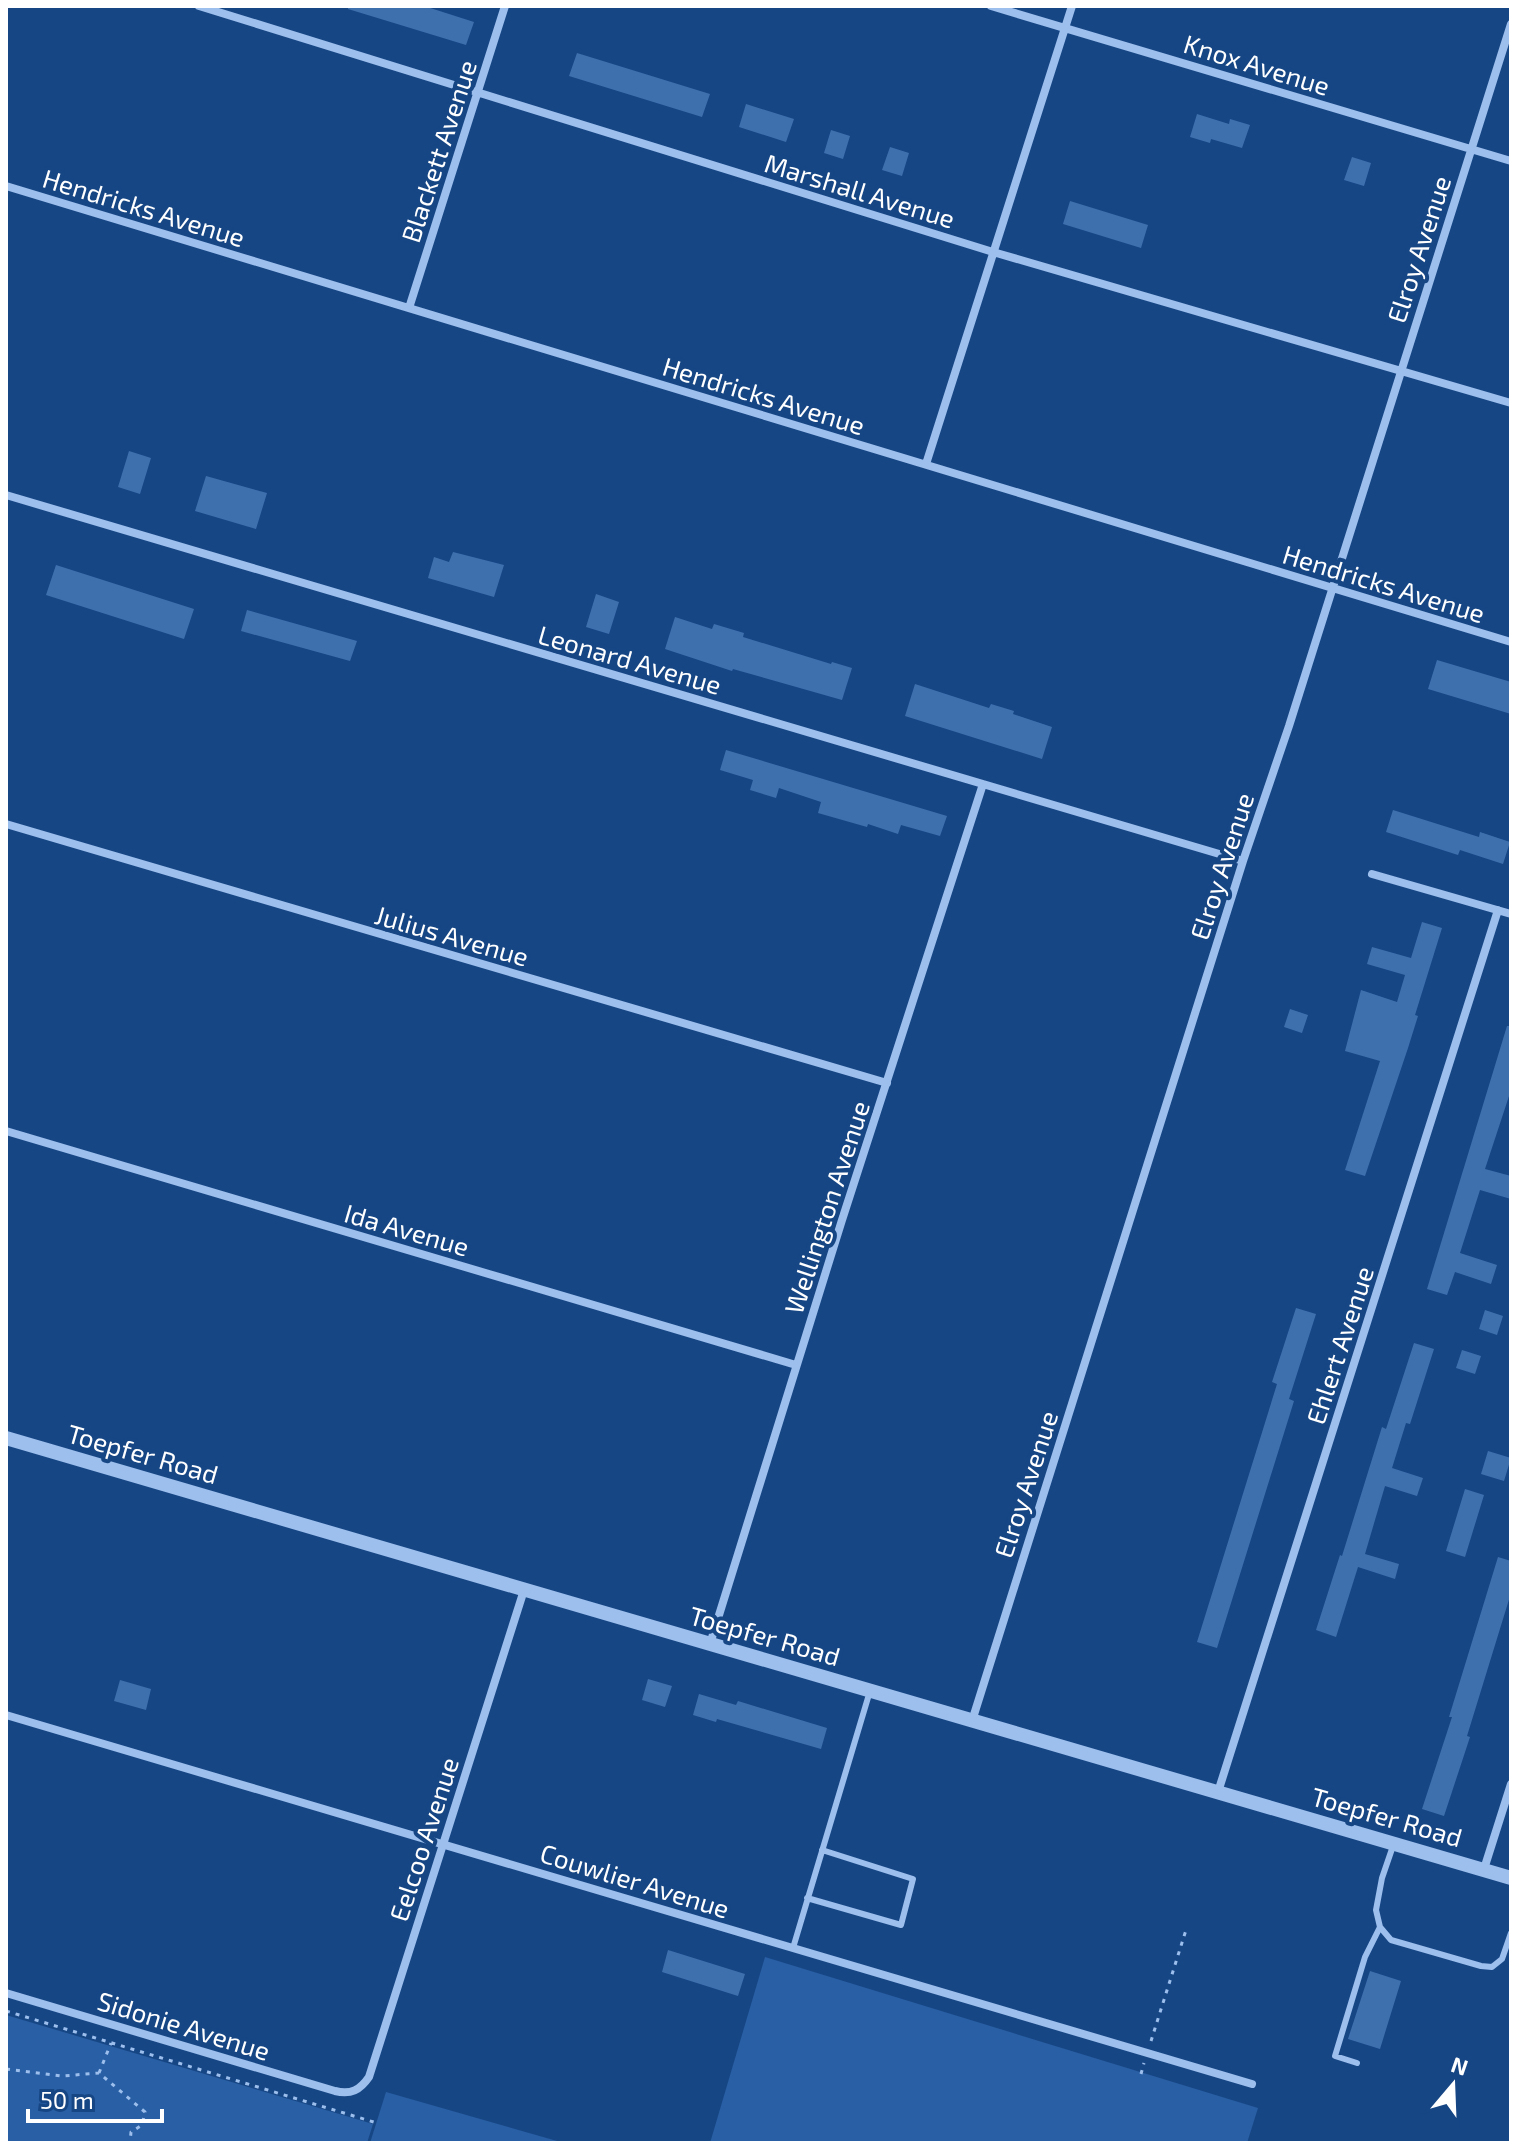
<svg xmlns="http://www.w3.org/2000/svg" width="1517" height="2149" font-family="'Exo 2',sans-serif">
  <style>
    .green { fill: #295fa4 }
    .building { fill: #3f70ae }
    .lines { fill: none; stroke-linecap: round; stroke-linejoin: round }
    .path { stroke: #9cbfed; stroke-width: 3; stroke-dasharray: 4 6; stroke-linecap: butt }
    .service { stroke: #9cbfed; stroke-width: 6 }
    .minor { stroke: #9cbfed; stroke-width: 8 }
    .tertiary { stroke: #9cbfed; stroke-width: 14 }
    .labels { text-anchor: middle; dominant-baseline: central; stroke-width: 8; stroke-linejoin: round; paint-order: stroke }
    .street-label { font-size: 26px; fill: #fff; stroke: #174685 }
  </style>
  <rect width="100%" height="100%" fill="#174685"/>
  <path class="green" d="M765 1957 1258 2108 1247 2143H710Z
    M6 2015 373 2124 367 2143H6Z
    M386 2092 564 2143H370Z"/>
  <path class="building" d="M348 6H424L474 22 466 45 348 9Z
    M577 53 710 94 702 117 569 76Z
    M746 104 794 119 786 142 739 127Z
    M1197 114 1229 124 1230 119 1250 125 1242 148 1211 139 1210 143 1190 137Z
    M831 130 850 136 843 159 824 153Z
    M890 147 909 153 902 176 882 170Z
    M1352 157 1371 163 1364 186 1344 180Z
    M1070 201 1148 225 1141 248 1063 224Z
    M129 451 151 458 140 494 118 487Z
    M206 476 267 493 256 529 195 511Z
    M453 552 504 565 494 597 428 578 434 557 449 562Z
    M56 565 194 609 184 639 46 595Z
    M596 594 619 602 609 634 586 627Z
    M247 610 357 641 350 661 241 631Z
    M675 617 712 629 714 624 744 633 743 637 831 664 832 662 852 668 842 700 733 669 732 671 665 649Z
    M1437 660 1511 682V714L1428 689Z
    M915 684 989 708 991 704 1014 711 1013 714 1052 727 1042 759 905 716Z
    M726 750 947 816 940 836 901 825 898 834 868 824 867 827 818 813 821 802 779 788 776 798 750 790 753 780 720 770Z
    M1393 810 1479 837 1480 832 1510 842 1503 864 1460 850 1458 855 1386 832Z
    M1422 922 1442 928 1415 1015 1418 1016 1408 1048 1365 1176 1345 1170 1380 1061 1345 1051 1361 990 1397 1002 1405 975 1367 964 1372 947 1411 958Z
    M1290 1009 1308 1015 1302 1033 1284 1027Z
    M1507 1026H1511V1090L1485 1169 1511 1176V1199L1480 1190 1460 1253 1497 1265 1491 1284 1455 1272 1447 1295 1427 1289Z
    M1296 1308 1316 1314 1289 1399 1294 1401 1217 1648 1197 1642 1277 1384 1272 1382Z
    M1485 1310 1503 1316 1497 1335 1479 1329Z
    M1414 1343 1434 1349 1410 1424 1406 1423 1392 1468 1423 1478 1417 1496 1385 1486 1365 1554 1399 1564 1395 1579 1358 1567 1336 1637 1316 1630 1340 1555 1342 1556 1382 1427 1386 1429Z
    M1462 1350 1481 1356 1475 1374 1456 1368Z
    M1488 1451 1511 1458 1504 1481 1481 1474Z
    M1465 1489 1484 1495 1465 1557 1446 1551Z
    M1498 1557 1511 1561V1593L1467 1736 1470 1737 1444 1816 1422 1809 1452 1717H1449Z
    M648 1679 672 1686 665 1707 642 1700Z
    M120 1680 151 1689 146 1710 114 1701Z
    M699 1694 736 1705 738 1701 827 1728 821 1749 717 1719 716 1722 693 1715Z
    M668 1950 745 1974 738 1996 662 1972Z
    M1370 1971 1401 1981 1380 2049 1348 2039Z"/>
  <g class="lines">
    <path class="path" d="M6 2011 377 2123
      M1151 2041 1186 1930
      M6 2069 62 2076 99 2073 145 2112 142 2125 131 2132 130 2143
      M99 2073 111 2043
      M1141 2074 1144 2063
      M371 2143V2141"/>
    <path class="service" d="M1394 1843 1382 1878 1376 1910 1380 1927 1391 1940 1481 1966 1492 1967 1502 1959 1511 1933
      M807 1898 901 1925 913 1879 822 1850
      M793 1948 870 1691
      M1357 2063 1335 2056 1365 1957 1380 1927"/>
    <path class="minor" d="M199 6 993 252 1511 403
      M991 6 1511 161
      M6 186 1511 642
      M409 308 505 6
      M926 464 1072 6
      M6 495 1243 861
      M6 824 887 1083
      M1372 874 1511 914
      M6 1131 796 1365
      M710 1644 842 1220 983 784
      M6 1715 1252 2084
      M972 1721 1243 861 1289 726 1511 24
      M1218 1792 1498 910
      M1484 1869 1511 1784
      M6 1993 335 2091C351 2095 360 2090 369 2077L524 1590"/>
    <path class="tertiary" d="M6 1438 1511 1878"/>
  </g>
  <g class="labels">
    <g class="street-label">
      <text transform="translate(1257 64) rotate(17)">Knox Avenue</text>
      <text transform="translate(438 151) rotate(-72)">Blackett Avenue</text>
      <text transform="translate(860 190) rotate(17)">Marshall Avenue</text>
      <text transform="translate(144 207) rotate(17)">Hendricks Avenue</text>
      <text transform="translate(1418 249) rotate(-72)">Elroy Avenue</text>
      <text transform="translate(764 395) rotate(17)">Hendricks Avenue</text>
      <text transform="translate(1384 583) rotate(17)">Hendricks Avenue</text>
      <text transform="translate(630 659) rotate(16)">Leonard Avenue</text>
      <text transform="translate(1221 866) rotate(-72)">Elroy Avenue</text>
      <text transform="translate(452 935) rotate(16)">Julius Avenue</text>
      <text transform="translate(826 1207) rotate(-72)">Wellington Avenue</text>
      <text transform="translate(407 1229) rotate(16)">Ida Avenue</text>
      <text transform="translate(1339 1345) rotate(-72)">Ehlert Avenue</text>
      <text transform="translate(143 1453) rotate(16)">Toepfer Road</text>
      <text transform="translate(1025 1484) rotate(-72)">Elroy Avenue</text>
      <text transform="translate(765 1635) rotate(16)">Toepfer Road</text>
      <text transform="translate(1387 1816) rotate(16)">Toepfer Road</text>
      <text transform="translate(423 1839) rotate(-72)">Eelcoo Avenue</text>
      <text transform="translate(635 1880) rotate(17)">Couwlier Avenue</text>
      <text transform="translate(184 2025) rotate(17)">Sidonie Avenue</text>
    </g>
  </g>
  <rect width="1517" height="2149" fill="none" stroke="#ffffff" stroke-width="16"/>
  <g transform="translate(1453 2085) rotate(19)" stroke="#174685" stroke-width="6" paint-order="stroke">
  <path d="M0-6L14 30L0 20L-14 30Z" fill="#ffffff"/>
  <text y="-12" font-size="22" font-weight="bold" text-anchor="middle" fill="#ffffff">N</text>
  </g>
  <path d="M28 2109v12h134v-12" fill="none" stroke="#ffffff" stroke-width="4"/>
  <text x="40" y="2109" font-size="24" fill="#ffffff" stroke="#174685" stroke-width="6" paint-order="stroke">50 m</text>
</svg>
